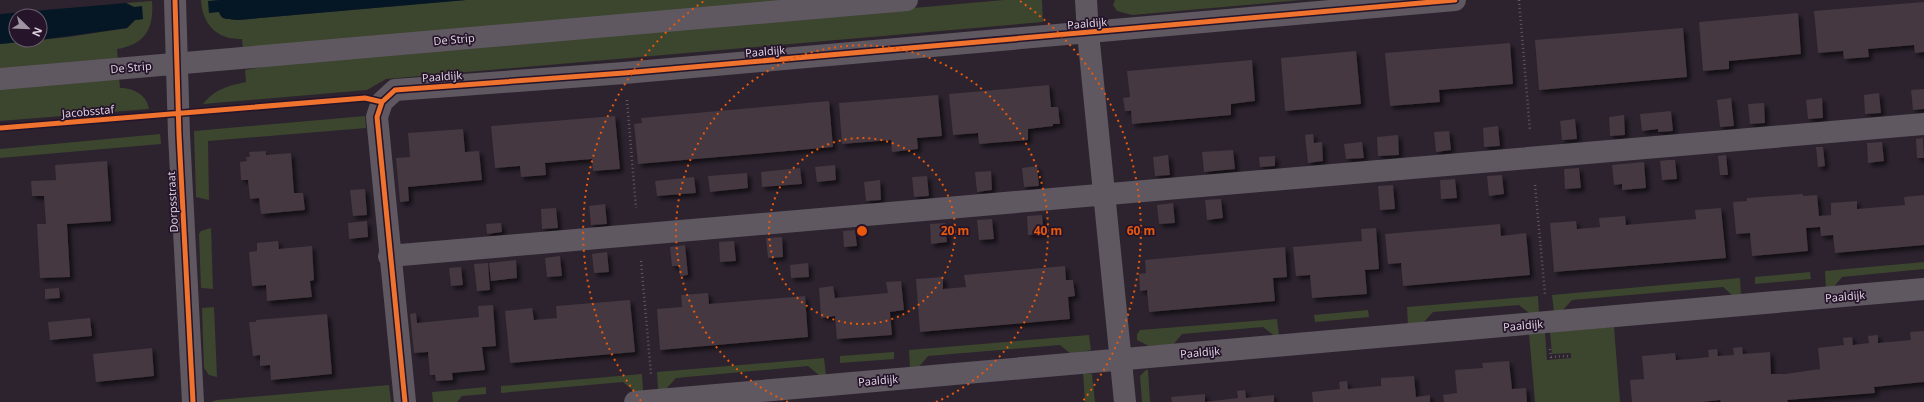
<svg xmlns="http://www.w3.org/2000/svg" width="1924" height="402" font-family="'Noto Sans',sans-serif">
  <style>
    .green { fill: #3c452e }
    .water { fill: #051724 }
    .building { fill: #443841; filter: url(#shadow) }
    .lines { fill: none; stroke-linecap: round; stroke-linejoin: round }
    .path { stroke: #5f5861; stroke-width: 2.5; stroke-dasharray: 1 3; stroke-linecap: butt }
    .minor { stroke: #5f5861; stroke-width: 22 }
    .cycleway-casing { stroke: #25142a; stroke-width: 8 }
    .cycleway { stroke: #ef722f; stroke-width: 5 }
    .ring { fill: none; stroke: #e8590c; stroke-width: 2; stroke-dasharray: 2 4 }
    .labels { text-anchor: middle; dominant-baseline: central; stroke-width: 3.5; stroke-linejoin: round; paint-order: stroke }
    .street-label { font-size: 11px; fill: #ddd1e0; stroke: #25142a }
    .centre { fill: #e8590c; stroke: #25142a; stroke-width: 2 }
    .ring-label { font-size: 12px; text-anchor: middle; font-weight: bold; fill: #e8590c; stroke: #25142a; stroke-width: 3.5; stroke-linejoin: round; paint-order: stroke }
  </style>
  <defs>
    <filter id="shadow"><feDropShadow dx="3.5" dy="3.5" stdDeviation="2" flood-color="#0009"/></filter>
  </defs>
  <rect width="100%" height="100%" fill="#2c232f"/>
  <path class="green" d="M201 0H219V12L222 18 238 20 466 0H819L243 50 242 39C217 40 202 24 201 0Z
    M1004 0H1042L1043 22 386 79 367 90 203 104C215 89 228 86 246 82L245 70 285 63Z
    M1115 0H1302L1132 15 1117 11 1113 5Z
    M152 1C154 28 146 44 117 49L118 60 0 71V44L69 37 127 28 135 20 143 19 134 7 126 3Z
    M119 77 120 88C134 88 147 95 149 109L0 121V87Z
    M365 116 366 128 208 141 209 200 196 197 194 131Z
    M160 134 161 144 0 158V149Z
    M211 228 213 289 201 288 199 234 201 231Z
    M1924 262V269L1842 277 1833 288 1826 289 1825 271Z
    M1810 272 1811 279 1755 284V277Z
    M1740 278 1741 296 1734 297 1723 287 1572 300 1562 311 1554 312 1552 295Z
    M1538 296 1539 314H1530L1519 305 1433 312 1423 323 1408 325 1407 307Z
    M214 307 217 377 209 375 204 368 202 308Z
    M1368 310 1369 317 1315 322 1314 315Z
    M1277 319 1279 336 1276 337 1263 327 1182 334 1173 345 1149 346 1137 340V334L1140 330Z
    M1614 327 1620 402H1535L1529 334 1545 333 1547 360 1571 358V353L1552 354 1550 332Z
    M1089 335 1091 350 1071 354 1060 345 928 356 918 368H910L909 350Z
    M894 352V359L840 363V356Z
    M824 358 826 375 820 376 808 366 676 378 666 389 658 390 657 372Z
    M1146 370H1148L1150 402H1142L1140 376Z
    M1083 373 1092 374 1095 402H1085Z
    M642 374 643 391 635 392 623 382 501 393V386Z
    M389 385 391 402H210L217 400Z
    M486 387V394L462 396 457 402H433L432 392Z"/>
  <path class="water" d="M219 0H466L238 20C230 19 222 21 219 12L209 13 208 1Z
    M126 3 134 7 142 6 143 19 135 20 127 28 40 40V16H16V40H39L0 44V14Z"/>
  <path class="building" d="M1924 2V52L1915 53 1914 45 1868 49 1869 57 1844 59 1843 51 1818 53 1814 11Z
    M1798 13 1801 54 1729 61V69L1703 71 1699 22Z
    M1683 28 1687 77 1539 90 1535 40Z
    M1510 43 1513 84 1439 90 1440 102 1390 106 1385 53Z
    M1356 51 1361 104 1285 111 1281 58Z
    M1252 60 1255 101 1231 104V115L1132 124 1131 111H1125L1123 98 1130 97 1127 71Z
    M1049 85 1051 107H1058L1060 124H1053V126L1028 129V140L979 144 978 133 953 135 949 94Z
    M1924 89V109L1913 110 1911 90Z
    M1879 93 1881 113 1865 114 1864 95Z
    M938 95 942 136 917 138 918 149 892 152 891 140 842 144 839 103Z
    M1731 98 1734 126 1720 127 1717 100Z
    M1822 98 1823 118 1808 119 1806 100Z
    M829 101 833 147 638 164 634 124 642 123 641 118Z
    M1764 103 1765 123 1750 124 1748 104Z
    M1671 111 1673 131 1658 132V129L1642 131 1640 114Z
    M1624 115 1625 135 1610 136 1609 117Z
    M615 116 620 169 593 171 592 159 568 161 545 163 546 175 521 177 520 166 495 168 491 126Z
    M1575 119 1577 139 1562 140 1560 121Z
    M1498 126 1500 146 1484 147 1483 128Z
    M463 129 465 152 479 151 482 180 408 187 409 201 400 202 396 158 410 157 408 133Z
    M1449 131 1451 150 1436 152 1434 132Z
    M1313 134 1314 143 1322 142 1323 161 1308 163 1305 135Z
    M1398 135 1399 155 1378 156 1377 137Z
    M1923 138 1924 158H1917L1916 139Z
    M1362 142 1364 158 1346 159 1344 144Z
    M1882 142 1884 161 1868 163 1867 143Z
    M1816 147H1823L1825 166 1818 167Z
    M1233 150 1235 169 1204 172 1202 152Z
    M266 151V155L291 153 294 193H303L305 210 261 214 259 198 250 199 248 180H241L240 162 247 161 246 157H250L249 152Z
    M1168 155 1170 175 1155 176 1153 157Z
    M1726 155 1728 175H1720L1718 156Z
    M1275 156V166L1260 167 1259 157Z
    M1667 160H1675L1677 179 1662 180 1660 161Z
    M107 161 111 221 67 224 70 277 40 278 37 224H46L44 196H32L31 181 56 180 55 165Z
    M1644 162 1646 188 1622 190V184L1614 185 1612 165Z
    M835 165 836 180 817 182 815 167Z
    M1037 166 1039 186 1024 187 1022 168Z
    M800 168 802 184 762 187 761 172Z
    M1579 168 1581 188 1565 189 1564 169Z
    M991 171 992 190 977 192 975 172Z
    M747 173 748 188 710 192 708 176Z
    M1502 175 1504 194 1489 196 1487 176Z
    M927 176 929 196 914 197 912 177Z
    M694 177 696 193 657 196 655 181Z
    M1455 179 1457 198 1441 199 1440 180Z
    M880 180 881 200 866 201 864 182Z
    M1393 185 1395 209 1380 210 1378 186Z
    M365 189 367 215 353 216 350 190Z
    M1803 194V196L1817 195 1819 216 1831 215V203L1857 201V209L1905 205 1904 197 1924 195V245L1835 253 1833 235 1821 236 1820 227 1806 228 1808 251 1752 256 1750 233 1736 234 1733 202 1747 201V198Z
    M1221 199 1223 218 1207 220 1205 200Z
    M1173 203 1175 223 1159 224 1157 205Z
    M605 204 607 224 591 225 589 206Z
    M556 208 558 228 542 229 541 209Z
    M1721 208 1726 258 1554 272 1550 223 1576 221 1577 229 1600 227 1599 218 1625 216 1626 225 1696 219 1695 210Z
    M1042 215 1044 234 1028 235 1027 216Z
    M992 219 994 239 979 240 977 220Z
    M367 221 368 237 349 239 348 223Z
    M501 223 502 232 487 234 486 224Z
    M945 223 947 242 931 244 930 224Z
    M1500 224 1501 236 1526 233 1530 275 1403 286 1401 263 1388 264 1385 234Z
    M1376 228 1379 269 1365 270 1367 294 1312 298 1310 275 1296 276 1293 247 1362 241 1361 229Z
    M855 230 857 246 844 247 843 231Z
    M782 237 783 257 768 258 766 238Z
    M278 241 279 249 312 246 314 280 310 281 312 297 267 301 266 285 252 286 249 252 257 251V243Z
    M734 241 736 261 720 262 719 242Z
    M685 245 688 275 680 276 679 266H672L670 247Z
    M1285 247 1287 277 1273 278 1275 301 1149 312 1147 290 1140 291 1139 274 1146 273 1145 260Z
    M607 252 609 272 594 273 592 254Z
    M560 256 562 276 547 277 545 258Z
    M516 260 517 278 491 281 489 263Z
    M488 263 490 290 477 291 474 264Z
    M808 263 809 277 791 278 790 265Z
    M1065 266 1066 280H1073L1075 296 1068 297 1070 319 920 332 916 279 943 277V289L966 287 964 275Z
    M461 267 463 285 451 286 449 268Z
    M901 281 904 310 890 312 892 335 837 339 835 316 821 318 819 288 833 286 835 298 888 293 886 282Z
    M59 288 60 298 45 299V289Z
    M708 293 709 304 805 296 808 337 660 350 657 309 682 307 681 295Z
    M630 300 635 352 510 363 505 311 532 308 534 320 557 318 556 306Z
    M493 305 496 346 482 347 485 370 452 373 453 380 436 381 435 375H430L428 352 414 353 410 314 416 313 417 323 479 317 478 306Z
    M327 314 332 374 271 380 270 365 260 366V355L253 356 249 322H256V320Z
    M90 318 92 336 50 340 48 322Z
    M1924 331V382L1874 387 1875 393 1787 400 1788 402H1721L1720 400 1702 402H1632L1630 380 1644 379 1642 356 1675 353 1676 360 1692 359 1709 357 1708 350 1717 349 1718 356 1734 355 1733 348 1742 347 1743 354 1770 352 1771 374H1785L1820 369 1818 348 1844 345 1843 338 1852 337 1853 345 1869 343 1868 336 1878 335V343L1911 340 1910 332Z
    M152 348 154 376 96 382 93 354Z
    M1509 361 1512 389 1526 388 1527 402H1444L1443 395 1457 393 1455 370 1483 368 1482 363Z
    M1414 376 1416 397 1430 395V402H1313L1312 392 1340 389 1339 382 1347 381 1348 389 1381 386V378Z
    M1245 390 1246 398 1274 395V402H1205L1238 398 1237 391Z
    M1205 394V402H1172L1171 397Z"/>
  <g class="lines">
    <path class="path" d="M1519 0 1530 131
      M627 100 636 208
      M1535 185 1545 294
      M641 261 651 374
      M1550 349 1551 357 1570 356"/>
    <path class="minor" d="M175 0 179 135 193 402
      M1086 0 1088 33 1125 402
      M0 79 907 0
      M389 256 1924 124
      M405 402 377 117 382 102 395 90 624 73 1455 0
      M635 402 1924 289"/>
    <defs>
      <path id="cycleway" d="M175 0 179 135 193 402
        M0 128 365 98 382 102
        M405 402 377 117 382 102 395 90 624 73 1455 0"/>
    </defs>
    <use href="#cycleway" class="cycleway-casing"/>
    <use href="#cycleway" class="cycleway"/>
  </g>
  <g class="ring">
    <circle cx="862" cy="231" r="93"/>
    <path d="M788 402A186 186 0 1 1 936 402"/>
    <path d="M641 401A279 279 0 0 1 704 1M1020 1A279 279 0 0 1 1083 401"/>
  </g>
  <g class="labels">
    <g class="street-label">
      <text transform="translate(1087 23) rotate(-5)">Paaldijk</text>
      <text transform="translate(454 39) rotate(-5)">De Strip</text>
      <text transform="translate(765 51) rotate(-5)">Paaldijk</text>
      <text transform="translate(131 67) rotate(-5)">De Strip</text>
      <text transform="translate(442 76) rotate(-4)">Paaldijk</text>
      <text transform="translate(88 111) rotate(-5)">Jacobsstaf</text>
      <text transform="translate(172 202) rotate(-93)">Dorpsstraat</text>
      <text transform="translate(1845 296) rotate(-5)">Paaldijk</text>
      <text transform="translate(1523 325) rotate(-5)">Paaldijk</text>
      <text transform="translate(1200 352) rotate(-5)">Paaldijk</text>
      <text transform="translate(878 380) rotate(-5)">Paaldijk</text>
    </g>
  </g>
  <circle cx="862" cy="231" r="6" class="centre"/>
  <g class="ring-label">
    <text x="955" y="235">20 m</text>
    <text x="1048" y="235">40 m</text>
    <text x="1141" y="235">60 m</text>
  </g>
  <g transform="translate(28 28) rotate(113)"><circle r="19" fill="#25142a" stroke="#6f6073"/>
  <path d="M0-3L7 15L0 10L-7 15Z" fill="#9f94a2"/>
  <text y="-6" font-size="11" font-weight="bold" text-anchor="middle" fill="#ddd1e0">N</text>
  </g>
</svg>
